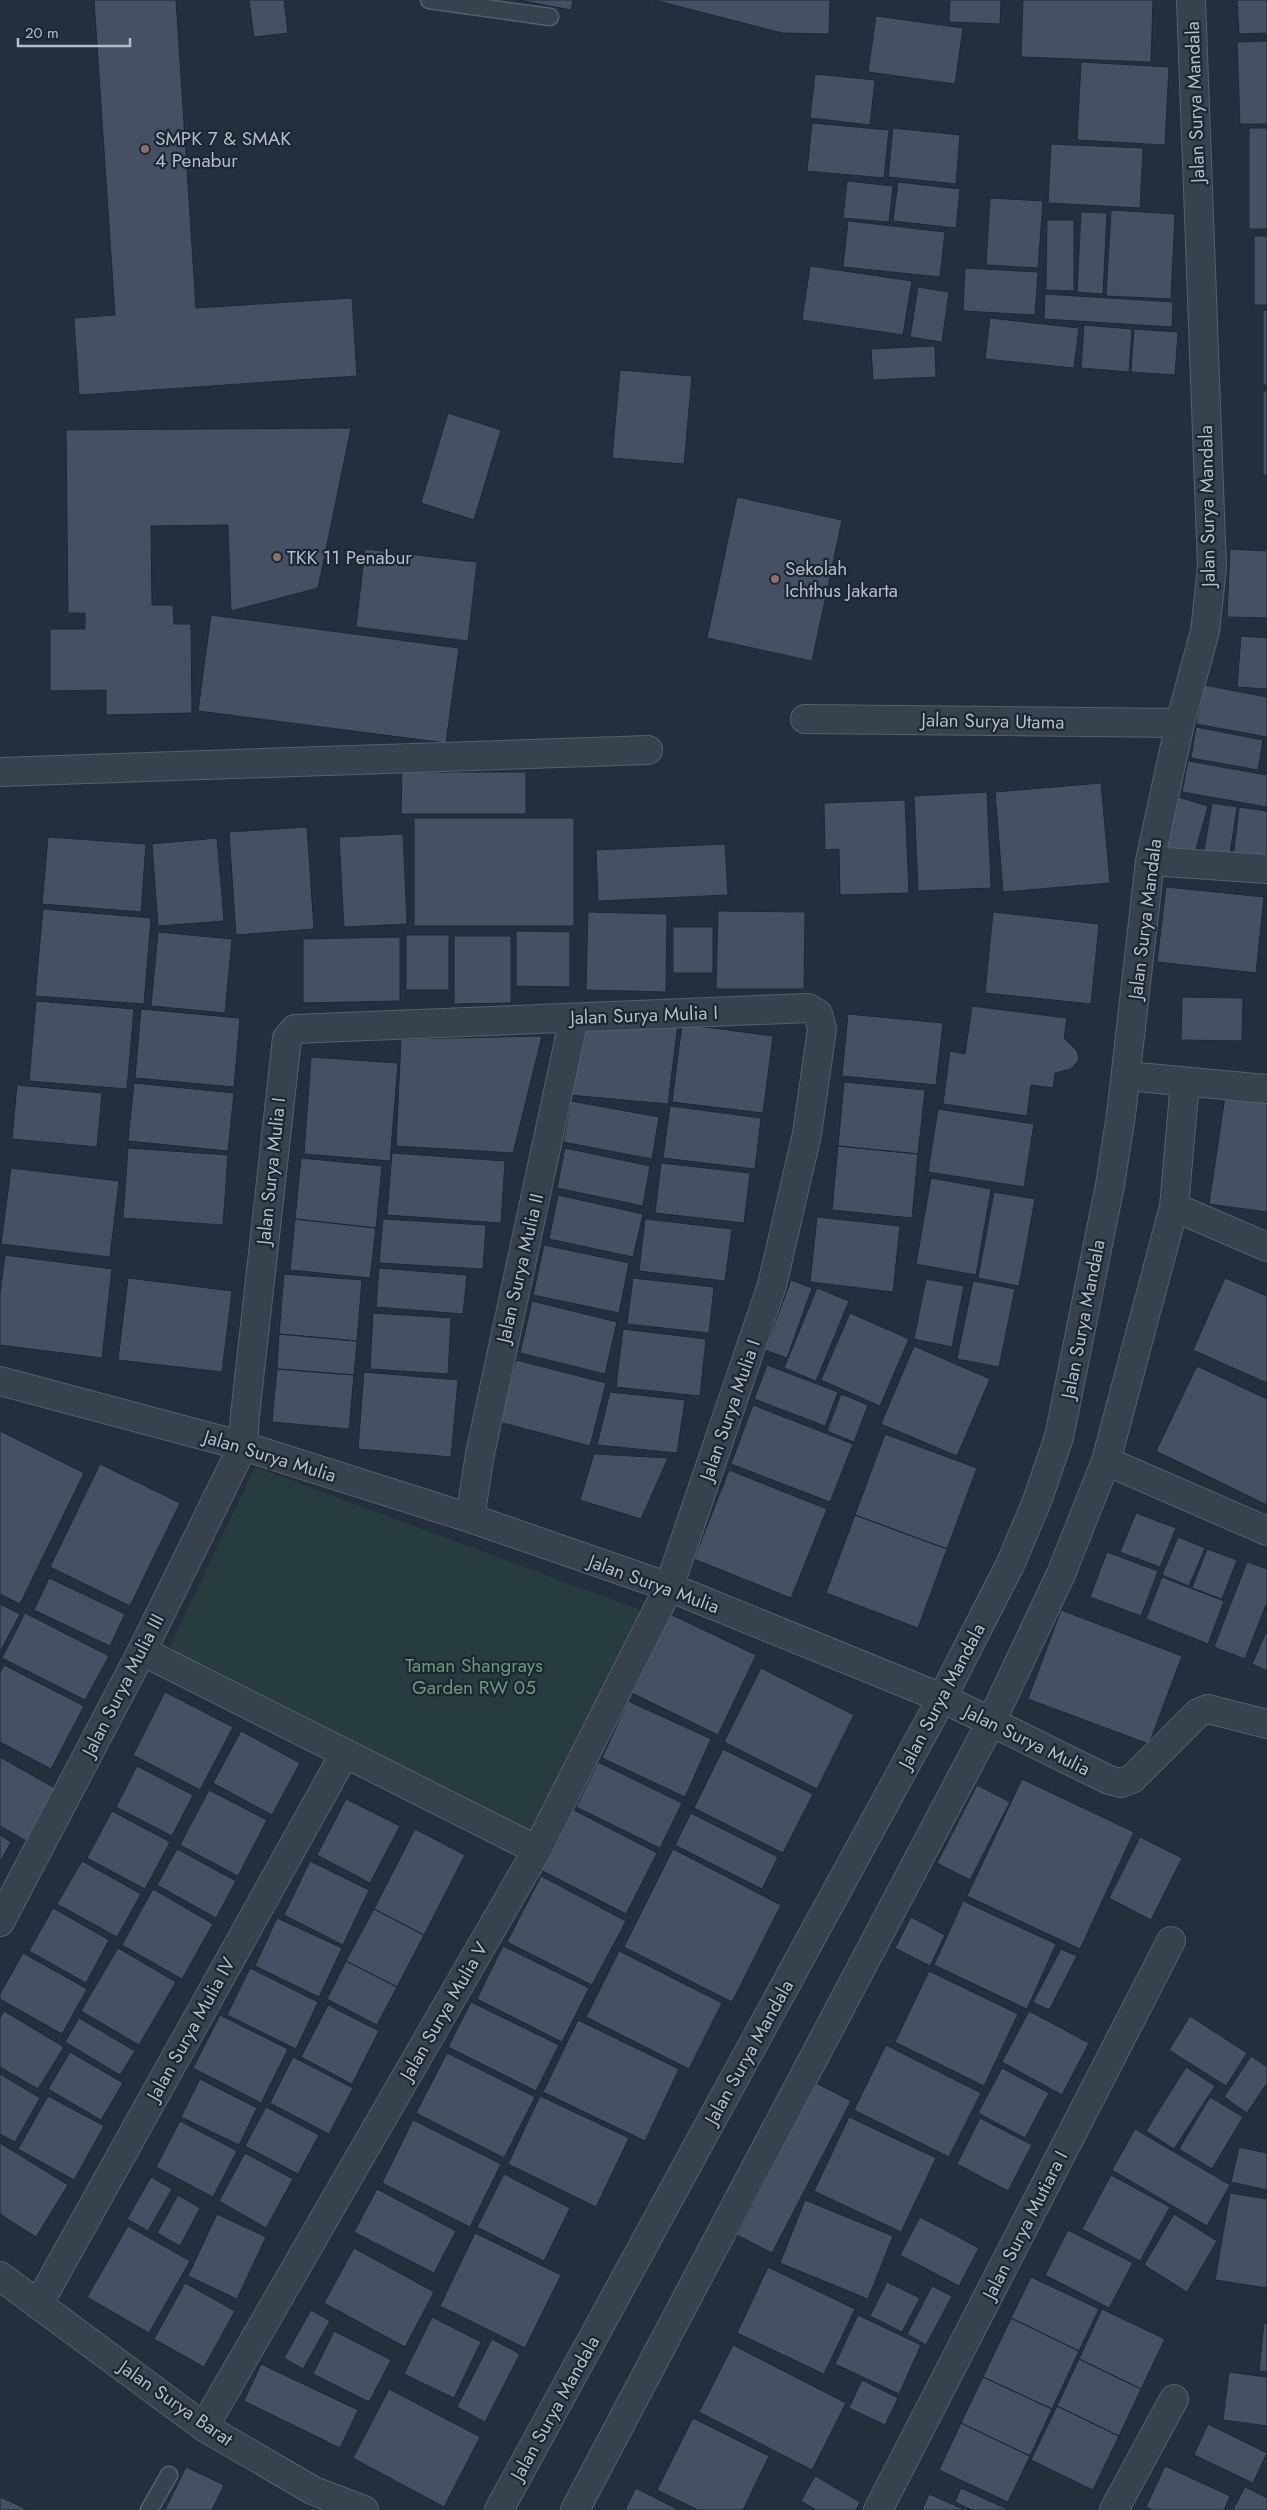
<svg xmlns="http://www.w3.org/2000/svg" width="1267" height="2510" font-family="Jost,sans-serif">
  <style>
    .green { fill: #263c3f }
    .building { fill: #455162; stroke: #1f2835 }
    .lines { fill: none; stroke-linecap: round; stroke-linejoin: round }
    .lane-casing { stroke: #565f6c; stroke-width: 19 }
    .street-casing { stroke: #565f6c; stroke-width: 30 }
    .lane { stroke: #38414e; stroke-width: 16 }
    .street { stroke: #38414e; stroke-width: 28 }
    .education-dot { fill: #8d6e63; stroke: #1d2633; stroke-width: 2 }
    .labels { text-anchor: middle; dominant-baseline: central; stroke-width: 4.5; stroke-linejoin: round; paint-order: stroke }
    .street-label { font-size: 19px; fill: #b4bcc9; stroke: #1d2633 }
    .poi-label { font-size: 19px; fill: #b4bcc9; stroke: #1d2633; text-anchor: start }
    .park-label { font-size: 19px; fill: #6b9a76; stroke: #1d2633 }
  </style>
  <rect width="100%" height="100%" fill="#242f3e"/>
  <path class="green" d="M255 1467 643 1611 531 1840 165 1657Z"/>
  <path class="building" d="M94 0H176L196 308 352 298 357 376 79 395 74 318 115 315Z
    M249 0H284L288 33 254 37Z
    M518 0H573L571 10Z
    M654 0H830L829 34 782 33Z
    M950 0H1001L1000 24 949 22Z
    M1023 0H1153L1151 62 1021 57Z
    M1237 0H1267V33L1239 34Z
    M876 16 963 28 955 84 868 72Z
    M1267 41V124H1240L1237 42Z
    M1081 62 1169 67 1165 145 1077 140Z
    M815 74 875 80 870 125 810 118Z
    M812 123 889 130 884 178 807 171Z
    M893 128 960 135 956 184 888 177Z
    M1249 128H1267V229H1249Z
    M1051 144 1143 148 1140 208 1048 203Z
    M847 181 893 186 889 222 843 218Z
    M898 182 960 189 956 228 893 221Z
    M990 198 1043 201 1038 268 986 265Z
    M1111 210 1175 214 1171 299 1106 296Z
    M1081 212 1107 213 1103 294 1077 292Z
    M1047 220H1074V291L1046 290Z
    M848 221 945 232 940 277 843 267Z
    M1254 236H1267V305H1254Z
    M810 266 912 281 903 335 802 320Z
    M965 268 1038 272 1035 315 963 311Z
    M918 287 949 292 942 342 910 337Z
    M1045 294 1173 302 1172 327 1044 319Z
    M1263 310H1267V385H1263Z
    M990 318 1079 328 1074 368 985 359Z
    M1084 325 1132 329 1129 372 1081 368Z
    M1134 329 1178 332 1175 375 1131 372Z
    M935 346 936 377 873 380 871 349Z
    M620 370 692 376 684 464 612 458Z
    M1263 391H1267V475H1263Z
    M448 413 501 430 474 520 421 503Z
    M351 428 318 588 231 611 228 525 151 526 152 605H173L174 624H191L192 713 106 715V690L50 691V629H85V613H68L66 430Z
    M737 497 842 520 812 661 707 638Z
    M365 549 477 562 468 641 356 627Z
    M1230 549 1267 551V618L1227 617Z
    M211 615 459 648 446 743 198 711Z
    M1241 636 1267 638V689L1237 687Z
    M1204 685 1267 697V737L1196 724Z
    M1196 727 1263 740 1258 770 1191 758Z
    M1188 761 1267 775V807L1182 792Z
    M402 772H526V814H401Z
    M1101 783 1110 883 1003 892 995 792Z
    M987 792 991 888 918 891 914 796Z
    M1178 797 1208 806 1194 856 1163 848Z
    M905 800 909 893 840 895 839 849 825 850 824 803Z
    M1212 803 1237 807 1229 861 1203 857Z
    M1239 807 1267 811V862L1233 859Z
    M414 818H574V926H414Z
    M307 827 314 929 236 935 229 832Z
    M403 834 407 924 344 927 339 837Z
    M48 837 146 844 141 912 42 904Z
    M217 838 224 921 158 926 152 844Z
    M725 844 728 895 598 901 596 850Z
    M1166 887 1264 897 1256 973 1157 962Z
    M43 909 151 918 144 1004 35 996Z
    M718 911 805 912 804 989H716Z
    M588 912 667 914 666 992 586 990Z
    M993 912 1099 924 1091 1004 985 993Z
    M673 927H713V973H673Z
    M516 931 570 932V987L516 986Z
    M158 932 232 939 225 1013 151 1006Z
    M406 935H449V990H406Z
    M454 936H511V1003L454 1004Z
    M400 937V1001L303 1003V939Z
    M1182 997 1243 998 1242 1041 1181 1040Z
    M36 1001 134 1009 127 1089 29 1081Z
    M972 1006 1067 1018 1064 1038 1077 1051 1079 1060 1071 1069 1055 1073 1053 1088 1031 1085 1027 1116 943 1104 950 1051 965 1054Z
    M141 1009 240 1018 234 1087 135 1078Z
    M848 1014 943 1023 936 1085 842 1076Z
    M678 1024 668 1104 569 1095 575 1028Z
    M682 1024 773 1036 763 1113 672 1102Z
    M542 1036 513 1153 396 1146 401 1039Z
    M311 1057 398 1063 390 1161 304 1154Z
    M844 1082 925 1090 918 1154 838 1146Z
    M134 1083 234 1093 228 1151 128 1141Z
    M17 1085 102 1093 97 1147 12 1139Z
    M1226 1090 1267 1096V1212L1209 1204Z
    M571 1101 659 1117 652 1159 563 1142Z
    M670 1106 761 1118 755 1169 663 1158Z
    M938 1109 1034 1124 1024 1187 928 1172Z
    M838 1146 918 1154 912 1218 832 1210Z
    M128 1148 228 1155 223 1225 123 1218Z
    M565 1148 650 1166 643 1206 557 1188Z
    M392 1153 505 1161 501 1223 387 1215Z
    M301 1158 382 1166 376 1228 295 1219Z
    M661 1163 750 1173 744 1223 655 1213Z
    M11 1168 119 1181 110 1257 1 1244Z
    M931 1178 991 1189 976 1275 916 1264Z
    M994 1192 1035 1199 1019 1286 978 1278Z
    M558 1195 643 1214 633 1257 549 1239Z
    M817 1217 900 1226 893 1292 810 1282Z
    M295 1219 376 1228 370 1278 290 1270Z
    M383 1219 486 1225 483 1269 379 1263Z
    M645 1219 732 1229 725 1281 639 1271Z
    M544 1245 629 1263 619 1313 533 1295Z
    M5 1255 112 1269 102 1358 0 1345V1293Z
    M379 1268 467 1275 463 1314 376 1307Z
    M284 1274 362 1280 357 1341 279 1334Z
    M128 1278 232 1291 222 1372 118 1360Z
    M633 1278 714 1287 709 1333 627 1324Z
    M1225 1278 1267 1296V1383L1193 1350Z
    M926 1279 964 1286 952 1347 914 1339Z
    M791 1280 812 1288 787 1358 765 1350Z
    M973 1281 1015 1289 999 1367 957 1359Z
    M817 1288 849 1301 816 1381 784 1368Z
    M532 1301 617 1322 605 1374 520 1353Z
    M373 1313 451 1318 448 1374 370 1369Z
    M850 1313 909 1339 880 1406 821 1380Z
    M623 1329 706 1339 700 1396 616 1387Z
    M279 1334 357 1341 354 1375 277 1369Z
    M914 1346 990 1379 957 1456 881 1424Z
    M516 1360 606 1383 590 1446 499 1422Z
    M767 1365 838 1392 825 1426 754 1399Z
    M1197 1366 1267 1399V1505L1156 1451Z
    M277 1369 354 1375 349 1429 272 1422Z
    M364 1372 458 1380 451 1457 358 1449Z
    M610 1392 685 1400 677 1453 597 1445Z
    M841 1394 868 1405 854 1442 827 1431Z
    M753 1405 853 1444 830 1502 731 1464Z
    M0 1431 84 1473 20 1604 0 1594Z
    M885 1434 977 1468 947 1549 855 1515Z
    M594 1454 668 1458 641 1519 580 1500Z
    M100 1464 180 1503 130 1606 50 1567Z
    M729 1470 827 1509 791 1598 694 1559Z
    M1136 1513 1176 1528 1160 1567 1120 1552Z
    M855 1515 947 1549 918 1628 826 1593Z
    M1178 1537 1205 1548 1189 1586 1162 1575Z
    M1207 1549 1237 1560 1222 1599 1192 1588Z
    M1107 1552 1158 1571 1141 1616 1090 1597Z
    M1247 1562 1267 1569V1602L1245 1659 1214 1647Z
    M1162 1577 1224 1601 1208 1644 1146 1619Z
    M49 1578 125 1614 110 1646 34 1610Z
    M0 1604 20 1614 0 1652Z
    M1061 1610 1182 1656 1149 1744 1028 1699Z
    M25 1613 109 1656 85 1700 2 1658Z
    M670 1614 756 1655 718 1735 632 1693Z
    M1267 1630V1671L1252 1664Z
    M4 1665 84 1706 51 1769 0 1742V1673Z
    M761 1668 854 1715 817 1789 724 1742Z
    M165 1692 233 1727 200 1790 133 1755Z
    M628 1701 711 1739 685 1797 602 1758Z
    M241 1731 300 1763 272 1815 213 1783Z
    M723 1749 813 1794 783 1853 694 1808Z
    M0 1757 60 1791 30 1843 0 1826Z
    M598 1762 682 1803 660 1848 576 1807Z
    M137 1766 193 1795 172 1836 116 1807Z
    M1022 1779 1134 1832 1080 1949 967 1896Z
    M977 1785 1010 1802 970 1880 937 1863Z
    M209 1790 267 1820 238 1876 180 1845Z
    M346 1799 400 1826 370 1883 317 1855Z
    M572 1809 657 1853 626 1914 541 1870Z
    M112 1811 170 1842 145 1889 87 1858Z
    M691 1813 778 1857 762 1889 675 1845Z
    M415 1829 465 1855 424 1935 374 1909Z
    M0 1835 11 1842 0 1862Z
    M1140 1837 1182 1858 1151 1920 1109 1898Z
    M177 1849 236 1881 216 1918 157 1885Z
    M673 1849 781 1905 732 2002 624 1947Z
    M82 1861 141 1894 117 1937 57 1904Z
    M310 1861 369 1890 343 1945 284 1915Z
    M541 1876 626 1921 592 1985 507 1942Z
    M153 1889 213 1924 182 1979 122 1945Z
    M963 1901 1056 1944 1027 2009 934 1965Z
    M53 1908 109 1940 86 1983 29 1951Z
    M374 1909 424 1935 397 1987 346 1961Z
    M911 1917 945 1935 930 1966 895 1948Z
    M277 1918 342 1948 319 1997 255 1966Z
    M503 1946 589 1988 562 2042 477 1999Z
    M118 1948 176 1982 139 2045 81 2011Z
    M1061 1949 1077 1956 1049 2010 1033 2002Z
    M619 1951 722 2003 689 2069 586 2017Z
    M23 1953 87 1989 62 2034 0 1999V1994Z
    M346 1961 397 1987 377 2025 327 1999Z
    M250 1968 318 2002 296 2049 227 2015Z
    M929 1971 1018 2014 984 2086 895 2042Z
    M471 2002 559 2045 536 2091 448 2047Z
    M328 2005 379 2031 352 2084 301 2057Z
    M4 2011 64 2047 38 2089 0 2067V2018Z
    M1029 2011 1089 2043 1062 2095 1002 2062Z
    M220 2015 288 2049 261 2103 193 2068Z
    M1190 2016 1247 2053 1226 2086 1169 2050Z
    M79 2018 135 2051 120 2075 65 2042Z
    M578 2020 679 2069 645 2141 543 2092Z
    M886 2045 981 2093 949 2157 854 2110Z
    M70 2052 123 2083 101 2120 48 2089Z
    M447 2053 535 2097 504 2158 416 2113Z
    M1251 2056 1267 2067V2083L1247 2113 1224 2097Z
    M293 2057 353 2088 329 2134 270 2103Z
    M1186 2067 1215 2086 1174 2149 1146 2131Z
    M1002 2068 1049 2093 1025 2138 978 2113Z
    M0 2074 40 2098 15 2142 0 2134Z
    M200 2079 257 2108 239 2145 181 2117Z
    M816 2083 851 2101 772 2253 737 2235Z
    M48 2096 104 2126 74 2180 18 2149Z
    M540 2096 629 2138 596 2207 508 2164Z
    M1210 2097 1243 2117 1212 2169 1179 2149Z
    M266 2107 319 2135 298 2174 245 2146Z
    M849 2117 936 2158 901 2232 814 2191Z
    M980 2118 1032 2145 1008 2191 957 2164Z
    M413 2120 501 2164 470 2227 382 2183Z
    M180 2121 237 2151 213 2197 156 2167Z
    M1135 2129 1230 2185 1207 2226 1112 2170Z
    M0 2143 68 2185 36 2237 0 2214Z
    M1239 2147 1267 2153V2190L1231 2182Z
    M245 2153 293 2179 266 2228 219 2201Z
    M504 2174 570 2208 544 2261 477 2227Z
    M1111 2175 1170 2207 1140 2261 1082 2229Z
    M151 2177 172 2189 148 2231 127 2219Z
    M377 2189 456 2231 434 2273 354 2232Z
    M1230 2193 1267 2199V2288L1215 2280Z
    M178 2195 200 2208 180 2246 157 2233Z
    M805 2200 893 2236 868 2299 780 2263Z
    M217 2214 266 2237 237 2299 188 2276Z
    M1174 2214 1217 2241 1187 2292 1144 2265Z
    M920 2217 979 2248 959 2286 900 2255Z
    M128 2226 190 2261 149 2333 87 2297Z
    M1068 2230 1133 2263 1109 2308 1045 2275Z
    M475 2233 561 2275 525 2348 440 2306Z
    M354 2248 434 2292 405 2347 324 2303Z
    M768 2267 855 2309 824 2374 737 2333Z
    M1031 2277 1099 2309 1079 2351 1011 2318Z
    M887 2282 920 2298 902 2332 870 2316Z
    M185 2283 235 2311 204 2367 154 2339Z
    M932 2286 952 2296 926 2345 907 2334Z
    M1102 2309 1165 2339 1141 2389 1079 2359Z
    M311 2310 330 2321 303 2369 284 2358Z
    M858 2315 921 2345 899 2394 835 2364Z
    M432 2317 481 2342 454 2398 404 2374Z
    M1011 2318 1079 2351 1052 2409 983 2377Z
    M1264 2323H1267V2372L1259 2371Z
    M334 2331 391 2360 369 2402 313 2374Z
    M492 2339 520 2354 485 2422 457 2407Z
    M733 2345 846 2403 812 2470 699 2412Z
    M1079 2359 1141 2389 1119 2436 1057 2406Z
    M261 2364 358 2410 340 2448 244 2401Z
    M1229 2372 1267 2377V2426L1223 2420Z
    M983 2377 1052 2409 1030 2456 961 2423Z
    M862 2380 898 2398 885 2425 849 2408Z
    M389 2389 480 2437 444 2507 353 2458Z
    M1057 2406 1119 2436 1093 2490 1031 2460Z
    M693 2418 769 2456 743 2510H698L657 2490Z
    M961 2423 1030 2456 1008 2502 939 2470Z
    M1208 2424 1267 2453 1253 2483 1194 2455Z
    M1165 2466 1230 2496 1224 2510H1153L1146 2507Z
    M186 2467 224 2485 212 2510H165Z
    M815 2476 860 2502 856 2510H816L801 2501Z
    M1245 2487 1267 2498V2510H1233Z
    M636 2488 679 2510H625Z
    M961 2488 1007 2509 1006 2510H972L955 2502Z
    M929 2494 963 2509V2510H922Z
    M0 2497 28 2510H0Z"/>
  <g class="lines">
    <defs>
      <path id="lane" d="M429 0 550 17
        M149 2510 169 2475"/>
      <path id="street" d="M805 719 1180 723
        M0 772 648 750
        M1150 861 1267 869
        M1127 1076 1267 1089
        M1174 1207 1267 1247
        M0 1381 243 1446 470 1518 669 1587 942 1698 1109 1780 1121 1783 1132 1779 1198 1713 1208 1709 1267 1724
        M1106 1461 1267 1531
        M470 1518 480 1454 574 1018
        M142 1651 537 1850
        M0 1922 142 1651 243 1446 245 1415 287 1038 295 1029 808 1008 818 1014 822 1029 807 1134 772 1285 669 1587 537 1850 204 2427
        M0 2276 204 2427 314 2491 364 2510
        M38 2305 345 1753
        M499 2510 942 1698 1010 1565 1037 1501 1059 1437 1110 1185 1121 1115 1150 861 1180 723 1205 631 1212 568 1191 0
        M575 2510 991 1722 1061 1574 1106 1461 1174 1207 1185 1082
        M878 2510 1171 1941
        M1114 2510 1174 2399"/>
    </defs>
    <use href="#lane" class="lane-casing"/>
    <use href="#street" class="street-casing"/>
    <use href="#lane" class="lane"/>
    <use href="#street" class="street"/>
  </g>
  <g class="education-dot">
    <circle cx="145" cy="149" r="5"/>
    <circle cx="277" cy="557" r="5"/>
    <circle cx="775" cy="579" r="5"/>
  </g>
  <g class="labels">
    <g class="street-label">
      <text transform="translate(1195 102) rotate(-92)">Jalan Surya Mandala</text>
      <text transform="translate(1207 506) rotate(-91)">Jalan Surya Mandala</text>
      <text transform="translate(993 721) rotate(1)">Jalan Surya Utama</text>
      <text transform="translate(1145 919) rotate(-83)">Jalan Surya Mandala</text>
      <text transform="translate(644 1015) rotate(-2)">Jalan Surya Mulia I</text>
      <text transform="translate(271 1171) rotate(-84)">Jalan Surya Mulia I</text>
      <text transform="translate(520 1268) rotate(-77)">Jalan Surya Mulia II</text>
      <text transform="translate(1083 1319) rotate(-79)">Jalan Surya Mandala</text>
      <text transform="translate(730 1410) rotate(-71)">Jalan Surya Mulia I</text>
      <text transform="translate(270 1456) rotate(17)">Jalan Surya Mulia</text>
      <text transform="translate(654 1584) rotate(20)">Jalan Surya Mulia</text>
      <text transform="translate(123 1685) rotate(-63)">Jalan Surya Mulia III</text>
      <text transform="translate(942 1696) rotate(-62)">Jalan Surya Mandala</text>
      <text transform="translate(1027 1740) rotate(26)">Jalan Surya Mulia</text>
      <text transform="translate(444 2011) rotate(-60)">Jalan Surya Mulia V</text>
      <text transform="translate(191 2029) rotate(-61)">Jalan Surya Mulia IV</text>
      <text transform="translate(749 2052) rotate(-61)">Jalan Surya Mandala</text>
      <text transform="translate(1025 2225) rotate(-63)">Jalan Surya Mutiara I</text>
      <text transform="translate(176 2403) rotate(35)">Jalan Surya Barat</text>
      <text transform="translate(555 2408) rotate(-61)">Jalan Surya Mandala</text>
    </g>
    <g class="poi-label">
      <text x="155" y="138">SMPK 7 &amp; SMAK<tspan x="155" dy="22">4 Penabur</tspan></text>
      <text x="287" y="557">TKK 11 Penabur</text>
      <text x="785" y="568">Sekolah<tspan x="785" dy="22">Ichthus Jakarta</tspan></text>
    </g>
    <g class="park-label">
      <text x="474" y="1665">Taman Shangrays<tspan x="474" dy="22">Garden RW 05</tspan></text>
    </g>
  </g>
  <path d="M18 38v8h112v-8" fill="none" stroke="#b4bcc9" stroke-width="2.5"/>
  <text x="25" y="38" font-size="15" fill="#b4bcc9" stroke="#1d2633" stroke-width="4" paint-order="stroke">20 m</text>
</svg>
